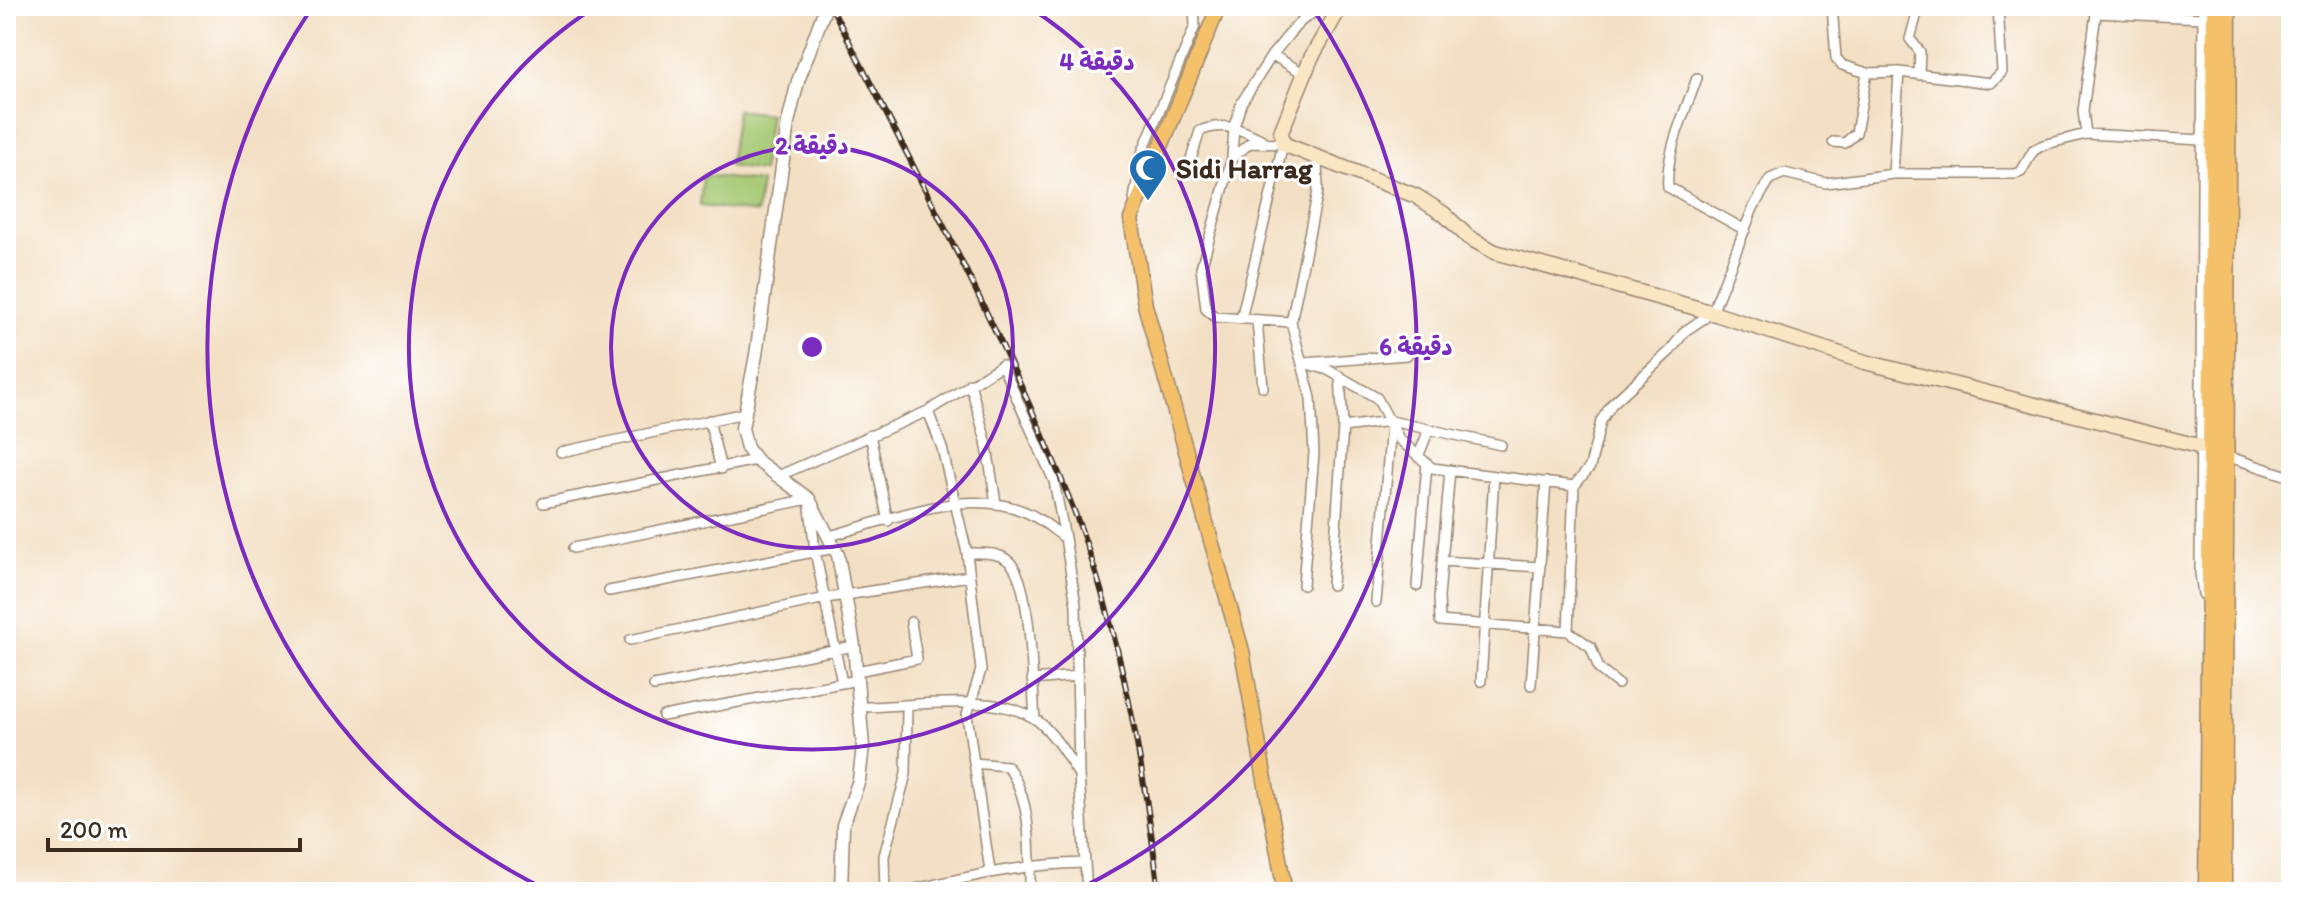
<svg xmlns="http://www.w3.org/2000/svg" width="2297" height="898" font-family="Itim,'Playpen Sans Arabic',sans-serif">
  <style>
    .green { fill: #a4c872; stroke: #707948; stroke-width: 2 }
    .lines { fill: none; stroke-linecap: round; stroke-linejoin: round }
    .minor-casing { stroke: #978470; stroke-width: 12 }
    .tertiary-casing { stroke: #978470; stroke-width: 15 }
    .secondary-casing { stroke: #978470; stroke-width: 17 }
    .primary-casing { stroke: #978470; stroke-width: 17 }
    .trunk-casing { stroke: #978470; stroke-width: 19 }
    .minor { stroke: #fff; stroke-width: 9 }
    .tertiary { stroke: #fff; stroke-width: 12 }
    .secondary { stroke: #fbe6c4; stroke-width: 14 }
    .primary { stroke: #f4c16b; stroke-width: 14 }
    .trunk { stroke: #f4c16b; stroke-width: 16 }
    .rail-casing { stroke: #3b2a1e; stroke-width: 6 }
    .rail { stroke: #fff; stroke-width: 3; stroke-dasharray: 9; stroke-linecap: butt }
    .ring { fill: none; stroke: #7b2cbf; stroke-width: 4 }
    .labels { text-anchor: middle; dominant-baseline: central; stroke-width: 6; stroke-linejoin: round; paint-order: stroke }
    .poi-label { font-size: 28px; font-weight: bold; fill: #3b2a1e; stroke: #fff; text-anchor: start }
    .centre { fill: #7b2cbf; stroke: #fff; stroke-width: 4 }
    .ring-label { font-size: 24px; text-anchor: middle; font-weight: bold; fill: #7b2cbf; stroke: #fff; stroke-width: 6; stroke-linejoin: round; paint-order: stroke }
  </style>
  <rect width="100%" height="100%" fill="#fff"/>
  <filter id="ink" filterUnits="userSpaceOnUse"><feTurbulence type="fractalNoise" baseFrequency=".0125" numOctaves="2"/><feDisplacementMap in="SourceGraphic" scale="16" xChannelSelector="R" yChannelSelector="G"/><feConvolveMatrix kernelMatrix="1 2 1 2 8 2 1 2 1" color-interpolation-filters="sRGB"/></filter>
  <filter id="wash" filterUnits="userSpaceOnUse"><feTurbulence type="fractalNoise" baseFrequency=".006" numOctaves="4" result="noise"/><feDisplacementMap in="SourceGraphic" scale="32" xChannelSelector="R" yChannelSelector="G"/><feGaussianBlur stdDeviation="1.8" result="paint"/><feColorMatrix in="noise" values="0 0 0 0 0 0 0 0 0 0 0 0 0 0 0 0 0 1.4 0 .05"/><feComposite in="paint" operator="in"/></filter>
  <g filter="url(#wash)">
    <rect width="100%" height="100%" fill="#f3dfc3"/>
    <path class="green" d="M737 110 770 114 762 171 729 166Z
      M703 175 761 182 757 213 700 206Z"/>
  </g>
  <g filter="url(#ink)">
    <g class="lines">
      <defs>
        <path id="minor" d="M1832 6 1836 58 1842 65 1867 73 1856 133 1845 143 1833 142
          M2097 6 2083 111 2086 134 2203 140
          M2203 6 2200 573 2203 594
          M2096 13 2202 18
          M1272 55C1294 30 1295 20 1327 6
          M1867 73 1899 72 1991 83 2002 72 1998 6
          M1919 75 1920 52 1910 39 1919 6
          M1697 78C1686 110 1665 153 1668 187L1745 230
          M1232 158 1250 143 1283 144 1241 319
          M1191 159 1200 131C1224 121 1241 129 1263 140
          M1893 174H2015L2021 172 2033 151 2043 145 2086 134
          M1134 199 1142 153 1195 26 1194 6
          M1257 321 1263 387
          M1291 322 1215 317 1206 309 1201 268 1232 158 1234 126 1242 102 1272 55 1305 74
          M1407 355 1304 363 1328 370 1377 398 1399 439 1432 468 1574 486 1568 631
          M970 383 986 441 996 503
          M928 411 942 448 967 553 981 670 967 715 990 871
          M709 420 721 469
          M1343 427 1391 421 1501 445
          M870 435 888 521
          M561 452 745 413
          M2226 456 2291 477
          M1418 457 1428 432
          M1450 470 1439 597 1440 621 1568 631 1591 647 1599 669 1618 684
          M778 476 928 411 1002 365 1054 481 1065 538
          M1574 486 1590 467 1601 421 1612 404 1670 351 1685 331 1712 313 1753 208 1770 179 1784 173 1826 183 1893 174 1899 72
          M543 503 756 460
          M830 536C889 520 963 487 1023 511 1038 516 1052 529 1065 538L1076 605 1079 775 1087 892
          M573 548 809 499 815 551 842 683
          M967 553C983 553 1003 551 1013 566 1032 594 1032 684 1035 719
          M1442 561 1540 567
          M1303 585 1314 453 1311 398 1291 322 1318 191 1317 158
          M1332 585 1343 427 1340 376
          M1417 586 1427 463
          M609 591 835 548
          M1376 602 1391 425
          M630 640 826 598 969 576
          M857 671 917 659 911 622
          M1032 680 1078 676
          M1481 681 1494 476
          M1531 685 1546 482
          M654 686 854 646
          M861 707C909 707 999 691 1038 721 1055 735 1067 756 1079 775
          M663 716 858 680
          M974 763 1007 766C1032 798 1030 852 1030 892
          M885 892 884 856 906 774 907 707
          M904 892C965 877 1022 864 1085 863"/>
        <path id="tertiary" d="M826 6 798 81 788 123 756 355 742 428 747 448 756 460 809 499 838 555 854 646 863 746 859 780 843 825 841 892"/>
        <path id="secondary" d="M1341 6 1311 58 1281 132 1283 144 1416 196 1444 214 1468 237 1495 252 1700 309 1865 362 2202 447"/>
        <path id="primary" d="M1219 6 1131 219 1145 305 1242 651 1285 892"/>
        <path id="trunk" d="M2207 892 2215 6
          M2223 892 2228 6"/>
      </defs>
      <use href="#minor" class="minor-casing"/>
      <use href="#tertiary" class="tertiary-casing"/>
      <use href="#secondary" class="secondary-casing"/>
      <use href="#primary" class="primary-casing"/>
      <use href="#trunk" class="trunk-casing"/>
      <use href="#minor" class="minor"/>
      <use href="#tertiary" class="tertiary"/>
      <use href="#secondary" class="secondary"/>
      <use href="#primary" class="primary"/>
      <use href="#trunk" class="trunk"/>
      <defs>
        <path id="rail" d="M831 6C915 171 1005 336 1073 508 1121 630 1143 763 1159 892"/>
      </defs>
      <use href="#rail" class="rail-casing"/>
      <use href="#rail" class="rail"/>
    </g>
  </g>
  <g class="ring">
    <circle cx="812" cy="347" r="201"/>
    <path d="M1029 7A403 403 0 1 1 595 7"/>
    <path d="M547 890A604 604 0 0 1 311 9M1313 9A604 604 0 0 1 1077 890"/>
  </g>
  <defs>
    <symbol id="mosque-pin" viewBox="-11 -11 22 30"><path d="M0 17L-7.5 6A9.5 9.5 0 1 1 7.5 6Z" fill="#1f6fb2" stroke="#fff"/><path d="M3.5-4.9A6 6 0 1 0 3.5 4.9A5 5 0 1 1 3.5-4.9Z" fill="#fff"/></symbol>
  </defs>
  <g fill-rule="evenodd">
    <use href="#mosque-pin" x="1126" y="146" width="44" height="60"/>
  </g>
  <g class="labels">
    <g class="poi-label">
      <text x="1176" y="168">Sidi Harrag</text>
    </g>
  </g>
  <circle cx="812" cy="347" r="12" class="centre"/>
  <g class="ring-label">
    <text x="1097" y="70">4 دقيقة</text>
    <text x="812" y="154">2 دقيقة</text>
    <text x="1416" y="355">6 دقيقة</text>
  </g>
  <rect width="2297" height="898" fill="none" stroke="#fff" stroke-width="32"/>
  <path d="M48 838v12h252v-12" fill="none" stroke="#3b2a1e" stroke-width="4"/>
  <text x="60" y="838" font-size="24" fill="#3b2a1e" stroke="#ffffff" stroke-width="6" paint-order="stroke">200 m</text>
</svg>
